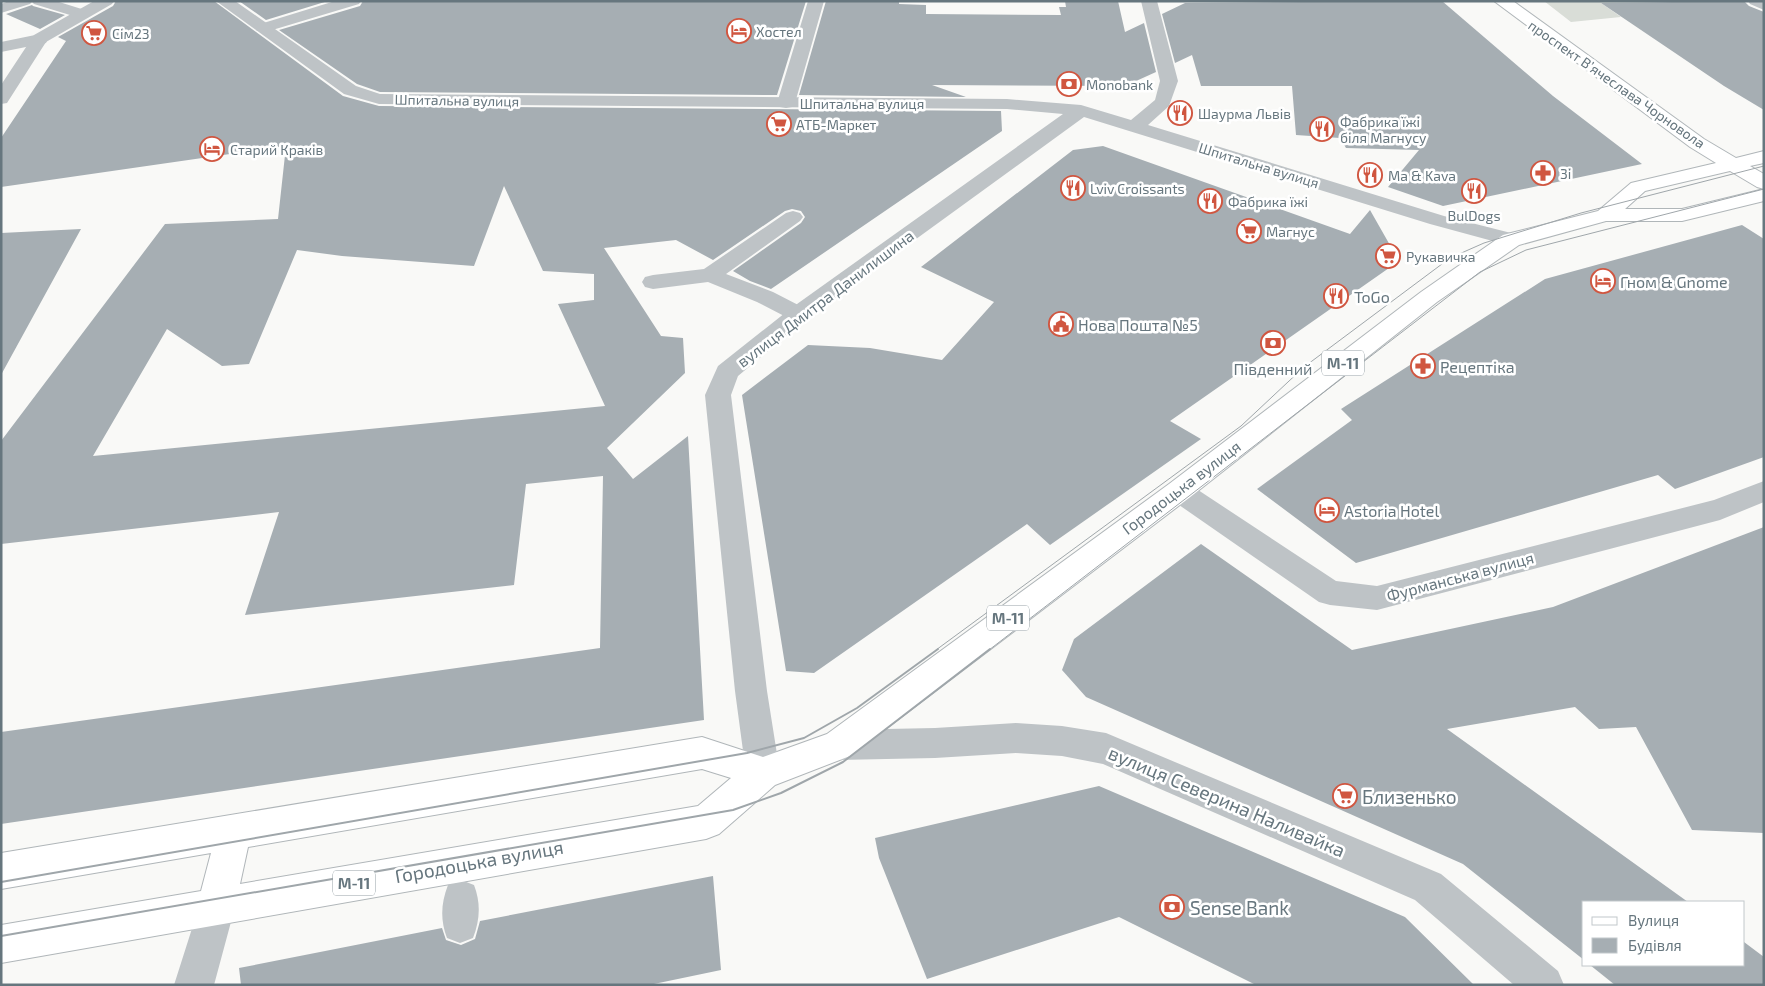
<svg xmlns="http://www.w3.org/2000/svg" width="1765" height="986" font-family="'Exo 2',sans-serif">
  <style>
    .green { fill: #d9ddd7 }
    .building { fill: #a6aeb3; fill-rule: evenodd }
    .lines { fill: none; stroke-linecap: round; stroke-linejoin: round }
    .primary-casing { stroke: #b0b6b9; stroke-width: 2 }
    .service { fill: #bec3c6; fill-rule: evenodd }
    .minor { fill: #bec3c6; fill-rule: evenodd }
    .tertiary { fill: #bec3c6; fill-rule: evenodd }
    .primary { fill: #fff; fill-rule: evenodd }
    .tram-far1 { stroke: #9fa6aa; stroke-width: 1 }
    .tram { stroke: #9fa6aa; stroke-width: 2 }
    .labels { text-anchor: middle; dominant-baseline: central; stroke-width: 5; stroke-linejoin: round; paint-order: stroke }
    .far-poi-label { font-size: 14px; fill: #66767e; stroke: #fff; text-anchor: start }
    .far-street-label { font-size: 14px; fill: #66767e; stroke: #fff }
    .shield { fill: #fff; stroke: #949fa5; stroke-width: 1 }
    .shield-label { font-size: 15px; font-weight: bold; fill: #66767e }
    .poi-label { font-size: 16px; fill: #66767e; stroke: #fff; text-anchor: start }
    .street-label { font-size: 16px; fill: #66767e; stroke: #fff }
    .near-poi-label { font-size: 19px; fill: #66767e; stroke: #fff; text-anchor: start }
    .near-street-label { font-size: 19px; fill: #66767e; stroke: #fff }
  </style>
  <rect width="100%" height="100%" fill="#f9f9f7"/>
  <path class="green" d="M1544 1H1721L1601 3 1621 17 1571 22Z"/>
  <path class="building" d="M116 1H214L343 96 379 106 1001 111 1002 131 771 289 750 281 733 271 801 223 805 217 801 211 792 209 785 211 713 260 676 240 604 248 661 336 683 338 685 373 607 448 633 479 688 436 704 720 1 824V732L600 648 603 476 526 484 514 585 245 615 279 512 1 544V441L165 224 278 219 286 146 1 187V138L66 41 58 37 113 6ZM504 186 543 271 594 274V300L558 304 605 406 93 456 167 329 222 366 249 364 297 250 342 256 474 266Z
    M239 1H328L266 20Z
    M363 1H806L777 95 380 92 357 84 279 30 360 6Z
    M826 1H899V4L926 5V14L1061 15 1059 7H1066L1065 1H1118L1125 32 1144 23 1156 72 1125 86 932 85 966 97 799 95Z
    M1442 1 1553 96 1642 164 1443 206 1388 187 1419 150 1346 148 1340 138 1296 135 1292 86H1201L1192 55 1175 63 1162 14 1185 3Z
    M1744 1 1749 6 1764 12V110L1724 86 1601 3Z
    M32 5 33 6 65 15 40 29 6 14Z
    M1103 146 1350 234 1370 210 1399 261 1170 421 1201 439 1050 545 1027 524 814 673 786 671 742 395 808 345 870 348 942 360 994 302 921 267 1073 150Z
    M1742 225 1764 239V457L1675 489 1658 475 1356 563 1257 489 1352 420 1341 409 1545 279Z
    M81 229 1 375V233Z
    M1764 527V833L1692 830 1636 727 1599 729 1575 707 1447 729 1688 902H1584V960L1463 864 1086 697 1062 670 1074 639 1201 544 1352 650 1553 607Z
    M1099 786 1405 917 1474 985H1256L1119 917 927 979 879 858 875 838Z
    M713 876 721 970 649 985H241L239 968 442 928 446 940 461 945 475 939 480 921Z
    M1744 942 1764 957V985H1615L1590 965H1744Z"/>
  <g class="lines">
    <defs>
      <path id="primary" d="M1494 1H1513L1704 139 1736 158 1764 151V163L1750 166 1764 174V201L1682 221H1606L1519 245 1437 302 1189 498 850 756 775 785 719 834 706 839 1 963V925L201 891 211 853 1 889V853L702 737 763 757 827 734 1169 484 1421 292 1503 235 1598 211 1631 183 1716 163 1690 147ZM1730 171 1757 187 1764 189 1682 209H1625L1645 191ZM702 769 731 778 698 806 240 884 248 847Z"/>
    </defs>
    <use href="#primary" class="primary-casing"/>
    <path class="service" d="M9 1H56L88 11 91 14 88 17 83 19 34 4 32 2 30 4 1 13V4Z
      M1748 1H1764V10L1750 4Z
      M793 211 800 213 803 217 800 221 726 274 773 292 806 309 809 314 806 319 798 321 790 319 757 302 708 282 653 289 645 287 642 282 645 277 653 275 704 269 786 213Z
      M461 880 474 885C481 903 480 920 473 938L460 943 447 938C440 920 441 903 448 885Z"/>
    <path class="minor" d="M335 1H361L359 4 269 31H257L255 28 257 25Z
      M808 1H824L795 103 792 107 786 108 780 107 777 103Z
      M40 34 46 35 48 39 46 43 1 52V42Z
      M1179 481 1189 484 1336 581 1377 586 1714 500 1764 481V502L1720 520 1377 610 1330 605 1319 602 1169 498 1165 491 1169 484Z"/>
    <path class="tertiary" d="M94 1H114L112 4 46 42 7 103 1 104V85L34 35Z
      M216 1H235L356 86 380 94 1007 99 1081 105 1131 120 1155 100 1160 81 1141 1H1157L1178 81 1169 106 1148 125 1444 216 1519 235 1522 240 1519 245 1511 246 1430 224 1084 117 806 319 738 376 731 395 767 691 780 773 775 784 763 789 751 784 746 773 735 691 705 395 718 366 790 309 1063 114 1007 109 379 104 344 94Z
      M1016 723 1062 726 1106 733 1441 874 1558 971 1564 985H1514L1415 900 1103 764 1062 756 1016 753 935 758 838 760 826 756 821 745 826 734 838 730 935 728Z
      M216 888 229 894 235 907 214 985H174L203 894Z"/>
    <use href="#primary" class="primary"/>
    <path class="tram-far1" d="M936 650 1241 426 1304 367 1450 258 1484 243 1581 213 1764 166
      M989 650 1480 272 1526 250 1764 189"/>
    <path class="tram" d="M1 882 747 753 804 738 857 708 938 649
      M1 936 733 810 781 793 843 762 990 649"/>
  </g>
  <defs>
    <symbol id="hotel-ring" viewBox="-11 -11 22 22"><circle r="9.5" fill="#fff" stroke="#d05640" stroke-width="1.5"/><path d="M-6-4.5h1.5V1H6V5H4.5V3h-9V5H-6ZM-4 0a1.8 1.8 0 1 1 3.6 0ZM.5 0V-2.5h3Q6-2.5 6 0Z" fill="#d05640"/></symbol>
    <symbol id="supermarket-ring" viewBox="-11 -11 22 22"><circle r="9.5" fill="#fff" stroke="#d05640" stroke-width="1.5"/><path d="M-6-5.5h2.5l.6 2H6L4.5 2H-2.5L-4.4-4H-6ZM-1.5 3.2a1.3 1.3 0 1 0 .1 0ZM3 3.2a1.3 1.3 0 1 0 .1 0Z" fill="#d05640"/></symbol>
    <symbol id="bank-ring" viewBox="-11 -11 22 22"><circle r="9.5" fill="#fff" stroke="#d05640" stroke-width="1.5"/><path d="M-6-4H6V4H-6ZM0-2.3a2.3 2.3 0 1 0 0 4.6a2.3 2.3 0 1 0 0-4.6Z" fill="#d05640"/></symbol>
    <symbol id="restaurant-ring" viewBox="-11 -11 22 22"><circle r="9.5" fill="#fff" stroke="#d05640" stroke-width="1.5"/><path d="M-5-6h1v4h1v-4h1v4h1v-4h1v5L-1.5 .5V6h-2V.5L-5-1ZM5-6V6H3V1.5H1.5Q1.5-4 5-6Z" fill="#d05640"/></symbol>
    <symbol id="pharmacy-ring" viewBox="-11 -11 22 22"><circle r="9.5" fill="#fff" stroke="#d05640" stroke-width="1.5"/><path d="M-2-6h4v4h4v4h-4v4h-4v-4h-4v-4h4Z" fill="#d05640"/></symbol>
    <symbol id="civic-ring" viewBox="-11 -11 22 22"><circle r="9.5" fill="#fff" stroke="#d05640" stroke-width="1.5"/><path d="M-.6-6.5H3V-4.5H.6V-3L4-1V1h2V6H-6V1h2V-1L-.6-3ZM-1.2 2.5V6h2.4V2.5Z" fill="#d05640"/></symbol>
  </defs>
  <g fill-rule="evenodd">
    <use href="#hotel-ring" x="725" y="17" width="28" height="28"/>
    <use href="#supermarket-ring" x="80" y="19" width="28" height="28"/>
    <use href="#bank-ring" x="1055" y="70" width="28" height="28"/>
    <use href="#restaurant-ring" x="1166" y="99" width="28" height="28"/>
    <use href="#supermarket-ring" x="765" y="110" width="28" height="28"/>
    <use href="#restaurant-ring" x="1308" y="115" width="28" height="28"/>
    <use href="#hotel-ring" x="198" y="135" width="28" height="28"/>
    <use href="#pharmacy-ring" x="1529" y="159" width="28" height="28"/>
    <use href="#restaurant-ring" x="1356" y="161" width="28" height="28"/>
    <use href="#restaurant-ring" x="1059" y="174" width="28" height="28"/>
    <use href="#restaurant-ring" x="1460" y="177" width="28" height="28"/>
    <use href="#restaurant-ring" x="1196" y="187" width="28" height="28"/>
    <use href="#supermarket-ring" x="1235" y="217" width="28" height="28"/>
    <use href="#supermarket-ring" x="1374" y="242" width="28" height="28"/>
    <use href="#hotel-ring" x="1589" y="267" width="28" height="28"/>
    <use href="#restaurant-ring" x="1322" y="282" width="28" height="28"/>
    <use href="#civic-ring" x="1047" y="310" width="28" height="28"/>
    <use href="#bank-ring" x="1259" y="329" width="28" height="28"/>
    <use href="#pharmacy-ring" x="1409" y="352" width="28" height="28"/>
    <use href="#hotel-ring" x="1313" y="496" width="28" height="28"/>
    <use href="#supermarket-ring" x="1331" y="782" width="28" height="28"/>
    <use href="#bank-ring" x="1158" y="893" width="28" height="28"/>
  </g>
  <g class="labels">
    <g class="far-poi-label">
      <text x="756" y="31">Хостел</text>
      <text x="112" y="33">Сім23</text>
      <text x="1086" y="84">Monobank</text>
      <text x="1198" y="113">Шаурма Львів</text>
      <text x="1340" y="121">Фабрика їжі<tspan x="1340" dy="16">біля Магнусу</tspan></text>
      <text x="796" y="124">АТБ-Маркет</text>
      <text x="230" y="149">Старий Краків</text>
      <text x="1560" y="173">3і</text>
      <text x="1388" y="175">Ma &amp; Kava</text>
      <text x="1090" y="188">Lviv Croissants</text>
      <text x="1228" y="201">Фабрика їжі</text>
      <text x="1474" y="215" text-anchor="middle">BulDogs</text>
      <text x="1266" y="231">Магнус</text>
      <text x="1406" y="256">Рукавичка</text>
    </g>
    <g class="far-street-label">
      <text transform="translate(1617 84) rotate(35)">проспект Вʼячеслава Чорновола</text>
      <text transform="translate(457 100) rotate(1)">Шпитальна вулиця</text>
      <text x="862" y="103">Шпитальна вулиця</text>
      <text transform="translate(1259 165) rotate(17)">Шпитальна вулиця</text>
    </g>
    <g class="shield">
      <rect x="1322" y="350.5" width="42" height="25" rx="4"/>
      <rect x="987" y="605.5" width="42" height="25" rx="4"/>
      <rect x="333" y="870.5" width="42" height="25" rx="4"/>
    </g>
    <g class="shield-label">
      <text x="1343" y="363">М-11</text>
      <text x="1008" y="618">М-11</text>
      <text x="354" y="883">М-11</text>
    </g>
    <g class="poi-label">
      <text x="1620" y="281">Гном &amp; Gnome</text>
      <text x="1354" y="296">ToGo</text>
      <text x="1078" y="324">Нова Пошта №5</text>
      <text x="1440" y="366">Рецептіка</text>
      <text x="1273" y="368" text-anchor="middle">Південний</text>
      <text x="1344" y="510">Astoria Hotel</text>
    </g>
    <g class="street-label">
      <text transform="translate(825 298) rotate(-37)">вулиця Дмитра Данилишина</text>
      <text transform="translate(1181 487) rotate(-37)">Городоцька вулиця</text>
      <text transform="translate(1460 576) rotate(-15)">Фурманська вулиця</text>
    </g>
    <g class="near-poi-label">
      <text x="1362" y="796">Близенько</text>
      <text x="1190" y="907">Sense Bank</text>
    </g>
    <g class="near-street-label">
      <text transform="translate(1227 801) rotate(23)">вулиця Северина Наливайка</text>
      <text transform="translate(479 861) rotate(-10)">Городоцька вулиця</text>
    </g>
  </g>
  <rect width="1765" height="986" fill="none" stroke="#66767e" stroke-width="5"/>
  <rect x="1582" y="901" width="162" height="65" fill="#ffffff" stroke="#c2c8cb"/>
  <rect x="1592" y="917" width="25" height="8" fill="#ffffff" stroke="#c2c8cb"/>
  <text x="1628" y="926" font-size="15" fill="#66767e">Вулиця</text>
  <rect x="1592" y="938" width="25" height="15" fill="#a6aeb3" stroke="#c2c8cb"/>
  <text x="1628" y="951" font-size="15" fill="#66767e">Будівля</text>
</svg>
